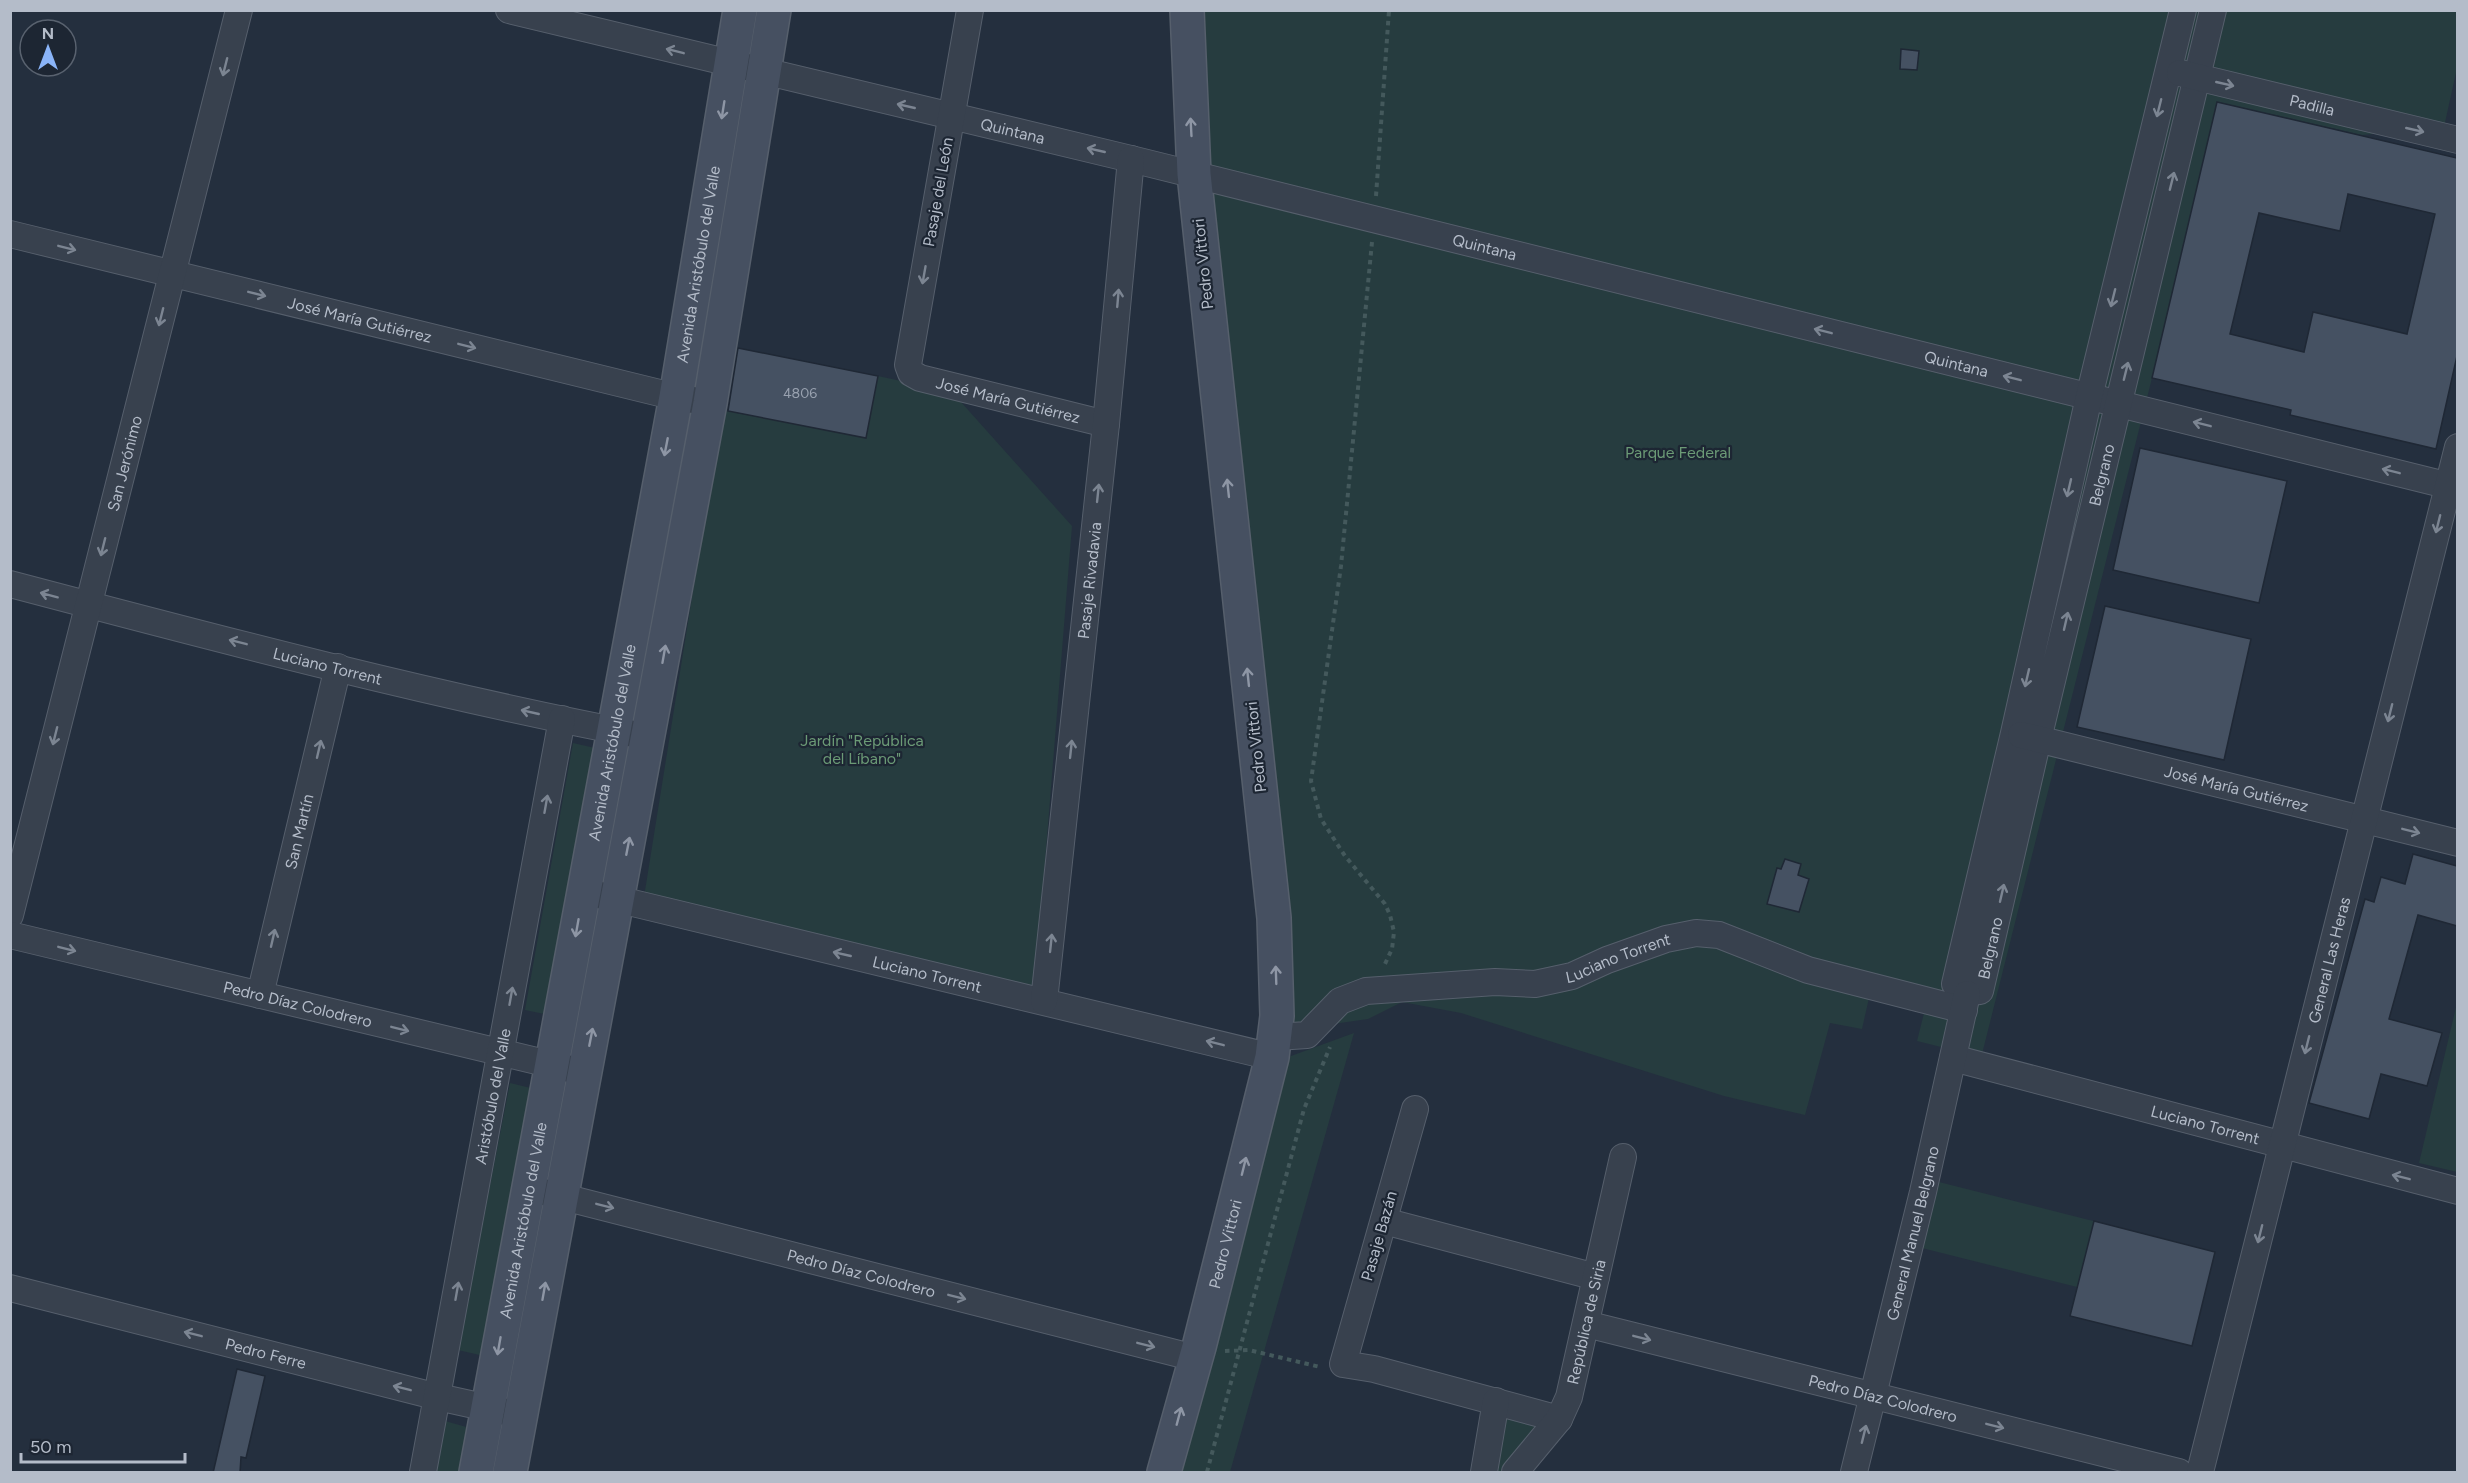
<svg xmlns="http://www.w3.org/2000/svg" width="2468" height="1483" font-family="Figtree,sans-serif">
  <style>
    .green { fill: #263c3f }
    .building { fill: #455162; stroke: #1f2835; stroke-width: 1.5; fill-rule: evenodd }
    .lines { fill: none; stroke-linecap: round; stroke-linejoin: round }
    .street-casing { stroke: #565f6c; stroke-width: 28 }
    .secondary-casing { stroke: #565f6c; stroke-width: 36 }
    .path { stroke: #44595c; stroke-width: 4; stroke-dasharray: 4.5 4.5; stroke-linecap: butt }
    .street { stroke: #38414e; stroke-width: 26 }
    .secondary { stroke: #465061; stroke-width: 33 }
    .oneway { stroke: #7c8592 }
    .oneway2 { stroke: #8e96a5 }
    .labels { text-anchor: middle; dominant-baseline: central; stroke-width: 4.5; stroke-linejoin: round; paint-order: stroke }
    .number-label { font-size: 14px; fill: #98a1af }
    .street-label { font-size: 16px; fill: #b4bcc9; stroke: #1d2633 }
    .park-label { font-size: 16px; fill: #6b9a76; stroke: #1d2633 }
  </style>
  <rect width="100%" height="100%" fill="#242f3e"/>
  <path class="green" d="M1199 11H2457V68L2444 127 2362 135 2218 102 2152 378 1979 1066 1941 1047 1917 1041 1924 1013 1869 998 1862 1029 1830 1023 1805 1115 1724 1096 1461 1013 1402 1002 1368 1019 1284 1031 1201 142Z
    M878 376 952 392 1072 526 1035 987 644 897 722 410 865 438Z
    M573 743 595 748 549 1015 525 1010Z
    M2457 1003V1172L2419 1163Z
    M1354 1033 1230 1472H1170L1280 1060Z
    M510 1083 535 1089 484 1356 458 1350Z
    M1939 1182 2215 1252 2192 1346 2070 1316 2077 1287 1922 1248Z
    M1497 1404 1555 1420 1509 1472H1486Z
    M445 1421 470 1428 461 1472H435Z"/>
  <path class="building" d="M1901 49 1919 51 1917 70 1900 69Z
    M2217 102 2457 158V356L2436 449 2290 415 2291 410 2152 378ZM2348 194 2435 214 2407 334 2313 312 2304 352 2230 334 2259 213 2340 231Z
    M738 348 878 376 866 438 728 411Z
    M2140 448 2287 481 2259 603 2113 570Z
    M2105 606 2251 639 2224 760 2077 727Z
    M2413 854 2457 866V926L2418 915 2389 1019 2442 1033 2427 1086 2381 1074 2369 1119 2309 1103 2365 899 2374 902 2381 877 2405 884Z
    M1785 859 1801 864 1798 875 1809 879 1799 912 1767 904 1777 868 1781 869Z
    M2094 1221 2215 1252 2192 1346 2070 1316Z
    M237 1369 265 1376 246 1458 241 1457 240 1473H213Z"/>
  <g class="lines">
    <defs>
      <g id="street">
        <path id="s1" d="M509 10 1131 159 2458 488"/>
        <path id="s2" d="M970 10 908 365 911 373 920 378 1106 424"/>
        <path id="s3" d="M2183 10 2089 397 2014 733 1955 984 1967 992 1980 991 2038 739 2213 10"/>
        <path id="s4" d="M2180 73 2458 140"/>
        <path id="s5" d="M10 234 676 397 710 403"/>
        <path id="s6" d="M10 584C222 640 434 696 649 737"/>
        <path id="s7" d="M2021 735 2458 843"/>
        <path id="s8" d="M583 891 1272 1057"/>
        <path id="s9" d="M10 915 239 10"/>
        <path id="s10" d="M10 935 570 1069"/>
        <path id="s11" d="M260 995 338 667"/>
        <path id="s12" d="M1044 1001 1106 424 1131 159"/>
        <path id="s13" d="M1276 1037 1307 1035 1340 1001 1366 991 1495 982 1535 984 1572 976 1607 960 1666 939 1696 933 1719 935 1808 970 1964 1010"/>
        <path id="s14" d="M1953 1058 2458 1191"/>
        <path d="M1415 1109 1343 1364 1374 1369 1559 1419"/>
        <path id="s15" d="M528 1188 1195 1358"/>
        <path d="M1384 1221 1596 1277"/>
        <path id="s16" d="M10 1288 438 1397 506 1412"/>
        <path id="s17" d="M1586 1324 2179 1472"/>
        <path id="s18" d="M423 1472 562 719"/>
        <path d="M1484 1472 1496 1401"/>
        <path id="s19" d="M1515 1472 1559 1419 1569 1397 1623 1157"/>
        <path id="s20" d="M1854 1472 1923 1192 1967 994"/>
        <path id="s21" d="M2200 1472 2458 447"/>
      </g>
      <g id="secondary">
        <path id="s22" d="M476 1472 676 397 740 10"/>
        <path d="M510 1472 710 403 774 10"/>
        <path id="s23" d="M1164 1472 1199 1347 1272 1057 1277 1016 1274 918 1194 174 1187 10"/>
      </g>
    </defs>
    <use href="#street" class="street-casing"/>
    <use href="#secondary" class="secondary-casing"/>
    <path class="path" d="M1376 196 1389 10
      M1372 242 1341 566 1311 781 1321 819 1345 856 1385 904 1390 915 1394 932 1392 949 1384 966
      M1225 1351 1249 1350 1320 1367
      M1207 1472 1304 1109 1330 1047"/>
    <use href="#street" class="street"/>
    <use href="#secondary" class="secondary"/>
  </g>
  <defs><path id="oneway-shaft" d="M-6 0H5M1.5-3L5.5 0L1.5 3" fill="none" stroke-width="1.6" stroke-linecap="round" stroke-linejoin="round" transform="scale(1.5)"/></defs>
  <g class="oneway">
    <use href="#oneway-shaft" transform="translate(675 51) rotate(-166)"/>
    <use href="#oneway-shaft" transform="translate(225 67) rotate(104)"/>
    <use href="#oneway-shaft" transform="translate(2225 84) rotate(13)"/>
    <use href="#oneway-shaft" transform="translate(906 106) rotate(-167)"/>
    <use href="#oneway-shaft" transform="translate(2159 108) rotate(104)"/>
    <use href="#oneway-shaft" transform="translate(2415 130) rotate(13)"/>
    <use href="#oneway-shaft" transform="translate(1096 150) rotate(-167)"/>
    <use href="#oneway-shaft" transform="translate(2172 181) rotate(-76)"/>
    <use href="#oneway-shaft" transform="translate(67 248) rotate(14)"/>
    <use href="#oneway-shaft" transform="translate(924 275) rotate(100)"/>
    <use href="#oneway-shaft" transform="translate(257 294) rotate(14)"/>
    <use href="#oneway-shaft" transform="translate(1118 298) rotate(-85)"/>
    <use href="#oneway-shaft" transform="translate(2113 298) rotate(104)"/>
    <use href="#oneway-shaft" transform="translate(161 317) rotate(104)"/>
    <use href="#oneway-shaft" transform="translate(1823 331) rotate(-166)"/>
    <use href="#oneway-shaft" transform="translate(467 346) rotate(14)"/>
    <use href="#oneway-shaft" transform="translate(2126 371) rotate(-76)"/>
    <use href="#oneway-shaft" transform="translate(2012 378) rotate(-166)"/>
    <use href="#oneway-shaft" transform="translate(2202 424) rotate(-166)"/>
    <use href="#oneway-shaft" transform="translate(2391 471) rotate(-166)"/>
    <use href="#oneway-shaft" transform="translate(2069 488) rotate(103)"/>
    <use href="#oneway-shaft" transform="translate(1098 493) rotate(-84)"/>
    <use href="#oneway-shaft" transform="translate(2438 524) rotate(104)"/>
    <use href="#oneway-shaft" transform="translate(103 547) rotate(104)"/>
    <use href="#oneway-shaft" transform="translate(49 595) rotate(-165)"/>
    <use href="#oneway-shaft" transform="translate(2066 621) rotate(-77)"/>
    <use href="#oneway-shaft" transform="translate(238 642) rotate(-166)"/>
    <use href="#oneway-shaft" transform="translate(2027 678) rotate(103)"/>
    <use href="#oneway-shaft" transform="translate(530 712) rotate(-167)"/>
    <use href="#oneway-shaft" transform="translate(2390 713) rotate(104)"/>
    <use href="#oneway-shaft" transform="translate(55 736) rotate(104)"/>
    <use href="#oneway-shaft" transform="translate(319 749) rotate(-77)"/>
    <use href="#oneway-shaft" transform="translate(1071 749) rotate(-84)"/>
    <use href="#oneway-shaft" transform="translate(546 804) rotate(-80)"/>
    <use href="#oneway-shaft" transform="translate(2411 831) rotate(14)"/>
    <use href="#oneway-shaft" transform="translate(2002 893) rotate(-77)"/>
    <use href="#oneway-shaft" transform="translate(273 938) rotate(-77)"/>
    <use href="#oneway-shaft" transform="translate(1051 943) rotate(-84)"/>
    <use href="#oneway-shaft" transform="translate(67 949) rotate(14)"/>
    <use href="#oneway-shaft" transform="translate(842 954) rotate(-167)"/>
    <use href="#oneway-shaft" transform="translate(511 996) rotate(-80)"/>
    <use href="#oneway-shaft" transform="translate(400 1029) rotate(14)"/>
    <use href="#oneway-shaft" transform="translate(1215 1043) rotate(-166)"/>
    <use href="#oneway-shaft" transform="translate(2307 1045) rotate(104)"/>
    <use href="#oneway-shaft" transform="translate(2401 1177) rotate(-166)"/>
    <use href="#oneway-shaft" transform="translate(605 1206) rotate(14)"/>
    <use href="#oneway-shaft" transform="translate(2260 1234) rotate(104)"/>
    <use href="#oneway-shaft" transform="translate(457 1291) rotate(-80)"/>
    <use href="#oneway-shaft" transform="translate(957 1297) rotate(14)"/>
    <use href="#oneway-shaft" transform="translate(193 1334) rotate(-166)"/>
    <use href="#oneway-shaft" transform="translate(1642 1338) rotate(14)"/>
    <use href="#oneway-shaft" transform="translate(1146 1345) rotate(14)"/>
    <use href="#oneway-shaft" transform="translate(402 1388) rotate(-166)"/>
    <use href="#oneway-shaft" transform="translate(1995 1426) rotate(14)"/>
    <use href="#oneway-shaft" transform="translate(1864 1434) rotate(-76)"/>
  </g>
  <g class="oneway2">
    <use href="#oneway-shaft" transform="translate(723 110) rotate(99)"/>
    <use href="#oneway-shaft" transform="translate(1191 127) rotate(-93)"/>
    <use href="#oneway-shaft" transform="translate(666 447) rotate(101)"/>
    <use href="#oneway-shaft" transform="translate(1228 488) rotate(-96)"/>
    <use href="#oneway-shaft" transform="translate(664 654) rotate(-80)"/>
    <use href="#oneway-shaft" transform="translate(1248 677) rotate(-96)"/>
    <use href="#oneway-shaft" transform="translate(628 846) rotate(-79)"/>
    <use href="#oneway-shaft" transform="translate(577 928) rotate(100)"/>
    <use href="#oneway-shaft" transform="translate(1276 975) rotate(-92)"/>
    <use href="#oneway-shaft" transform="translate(591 1037) rotate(-79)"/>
    <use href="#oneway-shaft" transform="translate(1244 1166) rotate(-76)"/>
    <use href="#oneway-shaft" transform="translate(544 1291) rotate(-80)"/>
    <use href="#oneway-shaft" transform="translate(499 1346) rotate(100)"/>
    <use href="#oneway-shaft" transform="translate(1179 1416) rotate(-75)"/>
  </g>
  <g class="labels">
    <g class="number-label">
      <text x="800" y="393">4806</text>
    </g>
    <g class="street-label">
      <text stroke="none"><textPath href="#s4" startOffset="136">Padilla</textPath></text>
      <text stroke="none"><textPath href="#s1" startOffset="518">Quintana</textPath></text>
      <text transform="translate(938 192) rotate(-80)">Pasaje del León</text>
      <text stroke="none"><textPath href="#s1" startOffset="1004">Quintana</textPath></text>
      <text stroke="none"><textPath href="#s22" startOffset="1228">Avenida Aristóbulo del Valle</textPath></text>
      <text transform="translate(1203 264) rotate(-96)">Pedro Vittori</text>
      <text stroke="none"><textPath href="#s5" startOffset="360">José María Gutiérrez</textPath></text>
      <text stroke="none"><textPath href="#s1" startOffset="1490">Quintana</textPath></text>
      <text stroke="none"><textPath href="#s2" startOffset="470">José María Gutiérrez</textPath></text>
      <text stroke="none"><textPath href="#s9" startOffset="466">San Jerónimo</textPath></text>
      <text stroke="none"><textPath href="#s3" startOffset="1558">Belgrano</textPath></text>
      <text stroke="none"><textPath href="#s12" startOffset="423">Pasaje Rivadavia</textPath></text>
      <text stroke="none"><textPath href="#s6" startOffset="328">Luciano Torrent</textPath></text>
      <text stroke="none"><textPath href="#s22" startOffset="742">Avenida Aristóbulo del Valle</textPath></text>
      <text transform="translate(1256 747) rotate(-96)">Pedro Vittori</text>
      <text stroke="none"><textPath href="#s7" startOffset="222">José María Gutiérrez</textPath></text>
      <text stroke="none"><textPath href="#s11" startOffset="168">San Martín</textPath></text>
      <text stroke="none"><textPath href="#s3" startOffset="1072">Belgrano</textPath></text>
      <text stroke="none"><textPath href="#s13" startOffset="363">Luciano Torrent</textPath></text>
      <text stroke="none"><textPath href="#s21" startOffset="528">General Las Heras</textPath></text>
      <text stroke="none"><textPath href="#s8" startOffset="354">Luciano Torrent</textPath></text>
      <text stroke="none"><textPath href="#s10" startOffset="296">Pedro Díaz Colodrero</textPath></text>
      <text stroke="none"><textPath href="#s18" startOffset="382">Aristóbulo del Valle</textPath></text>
      <text stroke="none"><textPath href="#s14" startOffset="261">Luciano Torrent</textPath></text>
      <text stroke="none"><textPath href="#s22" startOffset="256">Avenida Aristóbulo del Valle</textPath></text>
      <text stroke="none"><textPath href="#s20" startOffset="246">General Manuel Belgrano</textPath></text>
      <text transform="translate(1379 1236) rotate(-74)">Pasaje Bazán</text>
      <text stroke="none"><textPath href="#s23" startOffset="236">Pedro Vittori</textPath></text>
      <text stroke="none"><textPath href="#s15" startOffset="344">Pedro Díaz Colodrero</textPath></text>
      <text stroke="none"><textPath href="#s19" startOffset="170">República de Siria</textPath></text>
      <text stroke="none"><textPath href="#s16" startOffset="264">Pedro Ferre</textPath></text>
      <text stroke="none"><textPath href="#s17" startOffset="306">Pedro Díaz Colodrero</textPath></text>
    </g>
    <g class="park-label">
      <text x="1678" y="452">Parque Federal</text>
      <text x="862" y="740">Jardín "República<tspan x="862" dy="18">del Líbano"</tspan></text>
    </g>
  </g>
  <rect width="2468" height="1483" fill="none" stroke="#b4bcc9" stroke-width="24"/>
  <g transform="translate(48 48)"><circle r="28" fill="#1d2633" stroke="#59626f" stroke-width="1.5"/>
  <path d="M0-4.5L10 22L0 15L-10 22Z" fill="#8ab4f8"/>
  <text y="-9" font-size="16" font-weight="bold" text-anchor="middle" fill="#b4bcc9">N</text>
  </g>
  <path d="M21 1453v9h164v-9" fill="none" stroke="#b4bcc9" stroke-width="3"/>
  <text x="30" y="1453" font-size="18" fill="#b4bcc9" stroke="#1d2633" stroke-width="4.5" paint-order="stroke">50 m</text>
</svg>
